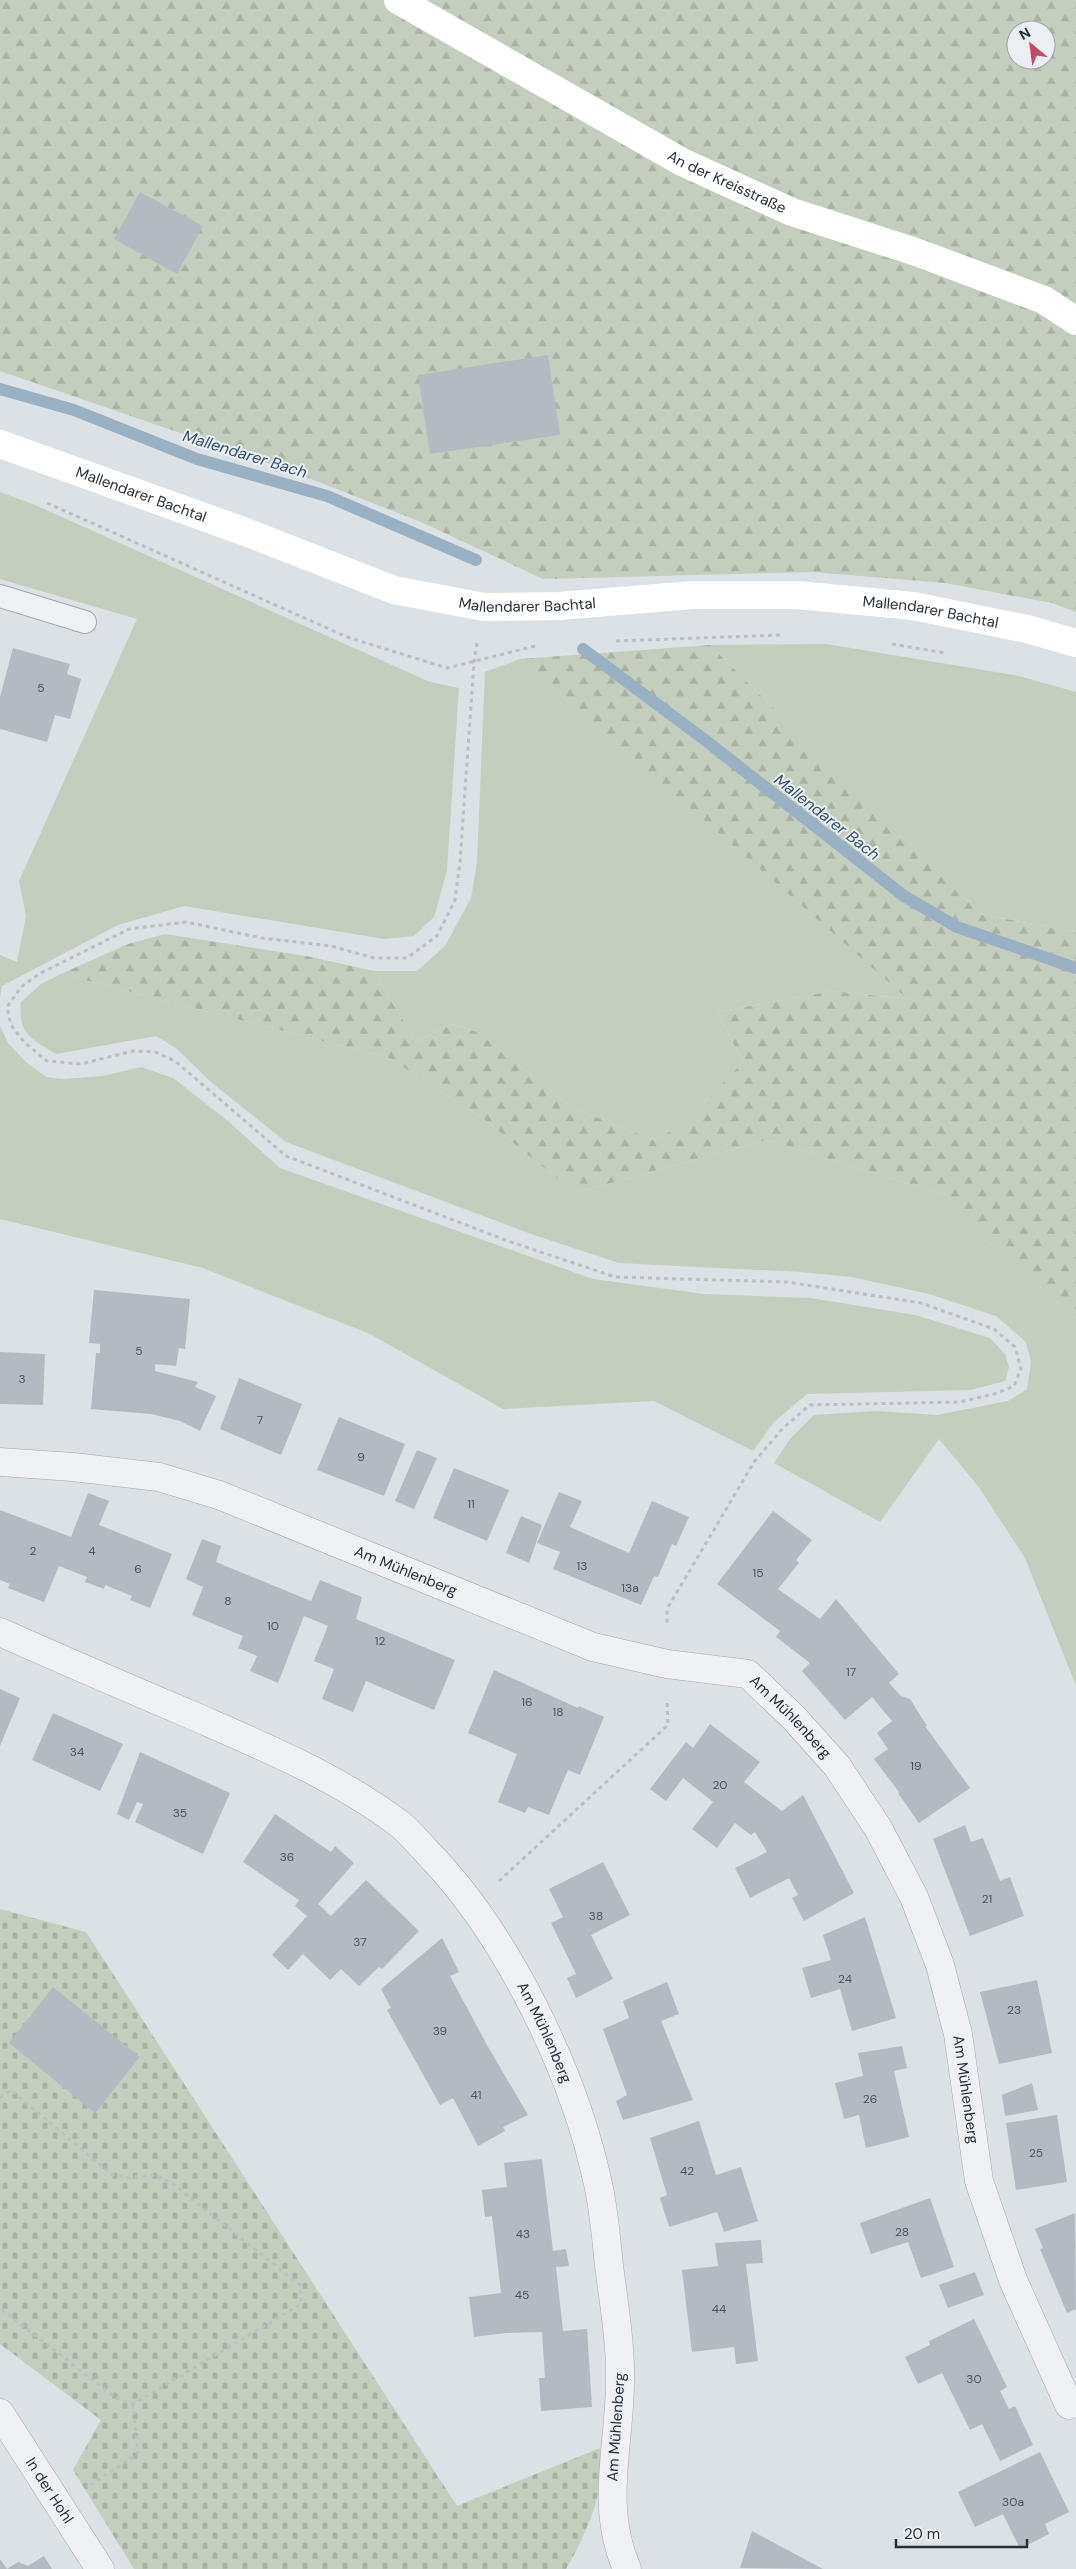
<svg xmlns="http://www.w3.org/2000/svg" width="1076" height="2569" font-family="'DM Sans',sans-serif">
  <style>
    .green { fill: #c4cebe }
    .forest { fill: url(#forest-firs); fill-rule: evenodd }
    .cemetery { fill: url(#cemetery-stones) }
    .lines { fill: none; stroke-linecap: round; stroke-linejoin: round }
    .stream { stroke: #9ab1c3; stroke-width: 12 }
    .building { fill: #b4bac1 }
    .lane-casing { stroke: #a2a8ae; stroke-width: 24 }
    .street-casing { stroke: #a2a8ae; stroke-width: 29 }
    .path { stroke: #bbbfc4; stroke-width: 3; stroke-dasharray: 4 4; stroke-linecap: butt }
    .lane { stroke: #eff1f4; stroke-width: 22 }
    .street { stroke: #eff1f4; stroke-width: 28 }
    .secondary { stroke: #fff; stroke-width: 28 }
    .labels { text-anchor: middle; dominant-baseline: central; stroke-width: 4; stroke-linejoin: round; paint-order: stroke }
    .number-label { font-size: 12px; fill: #4a525c }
    .street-label { font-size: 15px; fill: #27303a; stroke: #ebeff3 }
    .water-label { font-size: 16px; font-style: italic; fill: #35526a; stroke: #ebeff3 }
  </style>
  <defs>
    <pattern id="forest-firs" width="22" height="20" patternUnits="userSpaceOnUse" patternTransform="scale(1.25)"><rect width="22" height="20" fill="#c4cebe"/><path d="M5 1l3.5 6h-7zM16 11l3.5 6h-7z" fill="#a8b1a4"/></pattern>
    <pattern id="cemetery-stones" width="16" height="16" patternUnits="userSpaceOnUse" patternTransform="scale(1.25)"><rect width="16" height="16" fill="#c4cebe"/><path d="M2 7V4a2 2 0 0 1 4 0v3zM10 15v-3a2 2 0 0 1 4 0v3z" fill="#a8b1a4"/></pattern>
  </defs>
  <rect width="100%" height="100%" fill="#dce1e5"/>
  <path class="green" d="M0 492 35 505 430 682 459 688 447 870 434 917 414 936 384 939 184 906 118 925 2 986 0 997V955L17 962 26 916 19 881 137 619 0 579Z
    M827 644 1019 676 1076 692V932L980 914 710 645Z
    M520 659 909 999 833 991 717 1012 743 1062 683 1124 654 1140 571 1107 477 1032 452 1024 416 1042 374 971H417L445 946 471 898 477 862 485 672Z
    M61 974 389 1058 485 1120 575 1193 767 1140 945 1195 984 1239 1076 1318V1686L1025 1558 978 1486 939 1439 880 1522 774 1463 790 1439 814 1415 876 1411 937 1415 1008 1401 1027 1389 1031 1362 1026 1342 996 1316 929 1294 852 1277 800 1272 619 1263 531 1234 286 1142 212 1083 176 1048 156 1036 56 1054C31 1039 18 1034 21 1002L41 984Z
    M0 1026 8 1043 26 1062 46 1077 62 1079 103 1076 141 1067 173 1078 228 1121 280 1168 593 1279 704 1294 811 1298 915 1315 990 1338 1005 1354 1009 1367 1005 1381 971 1390 807 1394 774 1422 753 1451 654 1401 503 1409 370 1334 203 1268 0 1219Z"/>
  <path class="forest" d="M0 0H1076V612L1052 603 945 583 812 572 543 579 421 522 288 470 0 371ZM1016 30H1046V60H1016Z
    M710 645 980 914 1076 932V1318L984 1239 945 1195 767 1140 575 1193 485 1120 389 1058 61 974 128 944 165 934 306 956 374 971 416 1042 452 1024 477 1032 571 1107 654 1140 683 1124 743 1062 717 1012 833 991 908 999 520 659Z"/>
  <path class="cemetery" d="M0 1909 86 1932 457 2506 600 2448C601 2457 602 2466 601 2475 599 2505 581 2544 566 2569H134L73 2470 101 2420 0 2344Z"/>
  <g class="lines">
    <path class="stream" d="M0 389 74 410 197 459 327 496 476 560
      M583 649 705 740 904 896 957 927 1076 968"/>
  </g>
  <path class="building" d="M140 192 203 226 177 274 114 239Z
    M548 355 560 435 430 454 418 375Z
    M13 648 70 664 67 674 81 679 70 719 55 715 47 742 0 729V697Z
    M94 1290 190 1299 185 1349 179 1348 176 1366 155 1364V1371L198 1382 195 1387 216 1396 200 1431 180 1421 151 1414 91 1409 96 1353H100V1344L89 1343Z
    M0 1352 45 1354 43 1405 0 1404Z
    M239 1378 302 1404 281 1455 220 1429Z
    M339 1417 405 1444 384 1496 317 1470Z
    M417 1450 437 1458 414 1509 395 1501Z
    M454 1468 509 1490 487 1541 433 1518Z
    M559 1492 582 1501 570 1527 629 1553 652 1501 689 1517 676 1546 672 1544 658 1577 654 1576 641 1605 553 1569 560 1552 537 1543Z
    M88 1493 109 1501 99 1525 172 1554 150 1608 130 1600 132 1596 105 1585 104 1589 85 1582 87 1577 59 1566 44 1602 8 1588 10 1584 0 1580V1510L71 1537Z
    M773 1511 812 1540 796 1560 799 1563 778 1589 820 1619 836 1599 899 1674 889 1683 901 1696 910 1699 927 1726H925L970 1788 919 1823 898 1793 899 1792 874 1759 888 1749 877 1733 892 1721 872 1697 845 1720 802 1671 810 1663 776 1637 780 1631 717 1584Z
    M521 1516 542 1525 529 1563 506 1553Z
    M202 1539 221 1546 216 1562 311 1601 320 1580 362 1597 356 1619 455 1660 434 1710 366 1681 353 1712 322 1699 334 1669 314 1661 328 1626 304 1616 278 1683 250 1671 257 1656 238 1648 243 1636 192 1615 203 1587 186 1579Z
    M494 1670 578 1708 579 1706 604 1717 580 1775 568 1770 549 1815 528 1807 525 1813 498 1802 517 1754 468 1733Z
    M0 1689 20 1698 0 1746Z
    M53 1713 123 1744 100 1791 32 1760Z
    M710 1724 760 1762 744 1782 758 1793 782 1811 803 1795 854 1893 804 1921 792 1898 798 1895 789 1878 750 1898 735 1868 767 1852 755 1832 751 1835 735 1823 717 1848 692 1829 713 1802 683 1778 666 1801 650 1789 686 1742 693 1748Z
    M140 1752 230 1793 203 1854 135 1822 143 1804 137 1802 129 1820 117 1814Z
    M275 1814 331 1852 335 1846 354 1863 318 1904 331 1916 366 1880 419 1931 382 1969 379 1967 359 1986 341 1969 330 1980 303 1954 288 1970 272 1955 307 1916 295 1906 299 1900 243 1862Z
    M965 1825 971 1842 983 1838 1000 1881 1010 1877 1024 1916 970 1936 933 1839Z
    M603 1862 630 1915 591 1935 613 1979 576 1998 567 1978 576 1974 551 1923 563 1917 549 1889Z
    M865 1917 896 2018 852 2031 840 1989 811 1998 802 1968 831 1960 823 1935Z
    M442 1938 459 1972 450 1976 487 2045 528 2115 503 2127 505 2131 478 2146 453 2098 440 2105 387 2010 391 2008 381 1989Z
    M1037 1980 1052 2053 999 2064 980 1992Z
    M667 1982 679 2014 661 2021 693 2100 623 2120 616 2101 627 2095 603 2029 629 2018 623 2001Z
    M53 1987 140 2057 95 2113 9 2043Z
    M902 2046 907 2068 894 2071 909 2137 866 2148 859 2115 844 2119 835 2083 863 2076 858 2053Z
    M1032 2083 1038 2110 1005 2116 1002 2095Z
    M1057 2115 1067 2182 1016 2190 1006 2123Z
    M699 2121 716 2175 741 2167 758 2221 724 2232 717 2212 669 2227 660 2198 667 2195 650 2138Z
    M542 2159 553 2251 566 2249 569 2266 556 2267 563 2331 587 2329 592 2407 541 2411 539 2378H545L542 2332 506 2333 474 2337 469 2297 501 2293 492 2216 485 2217 482 2190 507 2187 504 2163Z
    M930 2198 954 2267 921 2278 908 2242 871 2254 860 2223Z
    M1075 2213 1076 2309 1067 2313 1040 2249 1043 2248 1035 2229Z
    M761 2240 763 2263 746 2264 758 2361 736 2364 734 2347 692 2352 682 2270 718 2266 715 2243Z
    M975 2272 984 2295 948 2308 939 2285Z
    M974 2319 1007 2387 1000 2391 1009 2409 1015 2406 1033 2445 1000 2461 982 2424 970 2430 942 2373 918 2384 905 2357 930 2345 929 2341Z
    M1040 2452 1069 2512 1045 2524 1049 2534 1020 2549 1003 2514 975 2527 958 2492Z
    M752 2531 780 2546 823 2569 740 2568Z
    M44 2556 52 2569H7L18 2562 28 2566Z
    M0 2559 7 2569H0Z"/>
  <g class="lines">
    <defs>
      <path id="lane" d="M0 596 85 622"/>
      <g id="street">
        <path id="s1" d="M0 1462 73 1467 159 1477 219 1495 593 1647 667 1664 748 1674 794 1718 837 1766 878 1828 914 1897 940 1965 958 2034 979 2181 1013 2280 1069 2405"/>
        <path id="s2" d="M0 1632C65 1661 130 1689 196 1717 267 1748 339 1778 401 1825 410 1833 419 1843 427 1852 507 1934 574 2072 598 2184 604 2210 606 2238 609 2265 613 2299 620 2336 620 2371 622 2440 598 2502 627 2569"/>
        <path id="s3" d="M0 2413 100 2569"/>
      </g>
    </defs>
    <use href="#lane" class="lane-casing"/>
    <use href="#street" class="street-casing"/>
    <path class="path" d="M47 503 347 637 447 668 535 646
      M616 641 782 635
      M477 643 474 662 460 862 455 900 437 936 407 958H374L331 946 262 938 186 922 129 929 39 974 21 987 7 1007 11 1025 24 1042 47 1061 81 1064 133 1051 155 1052 175 1061 286 1156 508 1241 615 1277 787 1282 921 1303 994 1329 1015 1347 1021 1369 1014 1386 994 1394 960 1402 810 1405 783 1428 754 1462 667 1609V1625
      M892 644 945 653
      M499 1881 668 1725 667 1701
      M0 2098 11 2090 111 2174 128 2178 155 2175 173 2184 300 2285 301 2304 133 2404 116 2398 0 2308
      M90 2485 138 2454 133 2404"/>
    <use href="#lane" class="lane"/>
    <use href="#street" class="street"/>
    <g class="secondary">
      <path id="s4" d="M398 0 682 162 792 212 916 252 1044 300 1076 321"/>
      <path id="s5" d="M0 444 243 531 394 590 484 607 559 606 693 595H797L913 606 1027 629 1076 643"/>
    </g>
  </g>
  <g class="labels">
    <g class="number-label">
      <text x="41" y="688">5</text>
      <text x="139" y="1351">5</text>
      <text x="22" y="1379">3</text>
      <text x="260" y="1420">7</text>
      <text x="361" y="1457">9</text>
      <text x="471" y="1504">11</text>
      <text x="33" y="1551">2</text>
      <text x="92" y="1551">4</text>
      <text x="582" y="1566">13</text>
      <text x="138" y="1569">6</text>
      <text x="758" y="1573">15</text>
      <text x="630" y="1588">13a</text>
      <text x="228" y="1601">8</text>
      <text x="273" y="1626">10</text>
      <text x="380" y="1641">12</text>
      <text x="851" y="1672">17</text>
      <text x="527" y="1702">16</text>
      <text x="558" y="1712">18</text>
      <text x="77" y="1752">34</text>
      <text x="916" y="1766">19</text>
      <text x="720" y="1785">20</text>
      <text x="180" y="1813">35</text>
      <text x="287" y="1857">36</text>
      <text x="987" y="1899">21</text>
      <text x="596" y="1916">38</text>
      <text x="360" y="1942">37</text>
      <text x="845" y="1979">24</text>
      <text x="1014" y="2010">23</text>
      <text x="440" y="2031">39</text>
      <text x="476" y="2095">41</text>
      <text x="870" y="2099">26</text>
      <text x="1036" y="2153">25</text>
      <text x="687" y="2171">42</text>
      <text x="902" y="2232">28</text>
      <text x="523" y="2234">43</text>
      <text x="522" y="2295">45</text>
      <text x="719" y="2309">44</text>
      <text x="974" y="2379">30</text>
      <text x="1013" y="2502">30a</text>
    </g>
    <g class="street-label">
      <text stroke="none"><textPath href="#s4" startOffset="376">An der Kreisstraße</textPath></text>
      <text stroke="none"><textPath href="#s5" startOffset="150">Mallendarer Bachtal</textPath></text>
      <text stroke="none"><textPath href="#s5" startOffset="555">Mallendarer Bachtal</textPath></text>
      <text stroke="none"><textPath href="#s5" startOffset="960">Mallendarer Bachtal</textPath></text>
      <text stroke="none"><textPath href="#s1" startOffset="424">Am Mühlenberg</textPath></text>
      <text stroke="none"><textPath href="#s1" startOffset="844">Am Mühlenberg</textPath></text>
      <text stroke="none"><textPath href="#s2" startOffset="700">Am Mühlenberg</textPath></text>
      <text stroke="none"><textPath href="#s1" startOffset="1264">Am Mühlenberg</textPath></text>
      <text transform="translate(616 2427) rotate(-86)">Am Mühlenberg</text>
      <text stroke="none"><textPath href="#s3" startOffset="92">In der Hohl</textPath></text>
    </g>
    <g class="water-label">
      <text transform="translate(245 454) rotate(17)">Mallendarer Bach</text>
      <text transform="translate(827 817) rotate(38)">Mallendarer Bach</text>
    </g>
  </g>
  <g transform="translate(1031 45) rotate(331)"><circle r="24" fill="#ebeff3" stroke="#9da3a9"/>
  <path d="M0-4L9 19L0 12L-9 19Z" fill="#c14a67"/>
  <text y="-8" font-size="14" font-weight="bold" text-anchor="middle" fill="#27303a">N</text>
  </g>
  <path d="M896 2539v8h131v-8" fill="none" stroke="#27303a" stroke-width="2.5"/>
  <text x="904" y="2539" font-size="15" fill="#27303a" stroke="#ebeff3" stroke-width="4" paint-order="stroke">20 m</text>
</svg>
